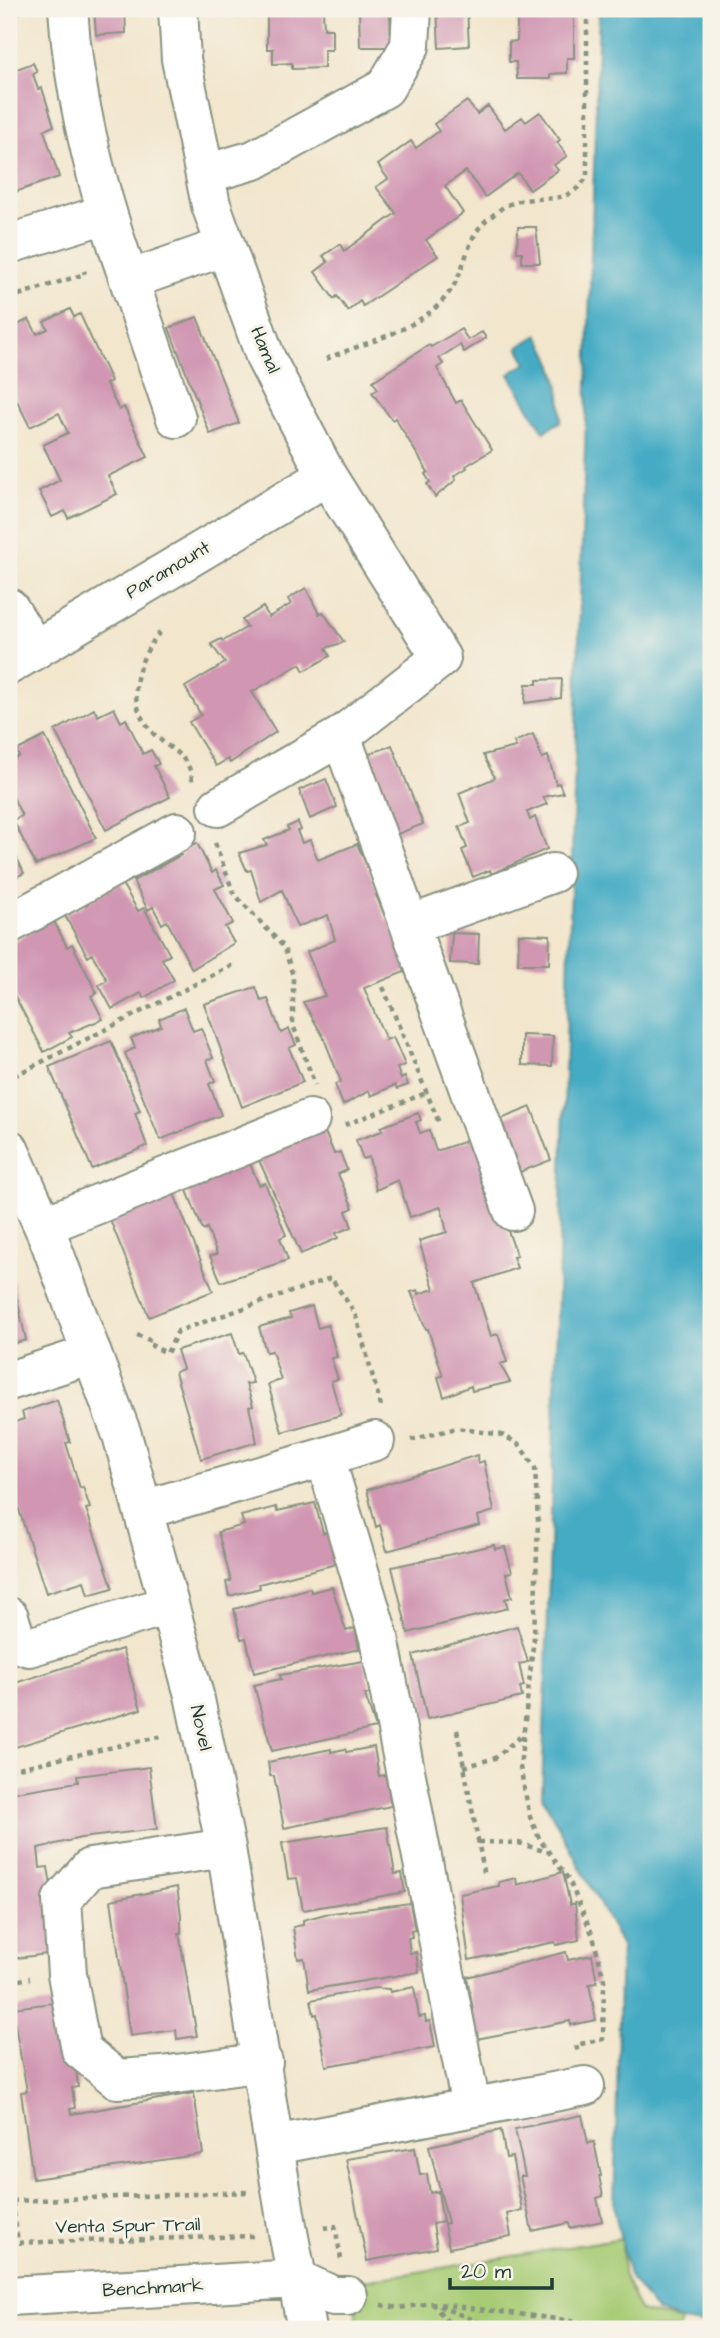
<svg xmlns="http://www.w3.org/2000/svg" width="720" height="2338" font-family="'Architects Daughter',sans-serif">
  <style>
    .green { fill: #a8cc76; stroke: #648455; stroke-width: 2 }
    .water { fill: #45abc4; stroke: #32747c; stroke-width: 2 }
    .building { fill: #d096b2 }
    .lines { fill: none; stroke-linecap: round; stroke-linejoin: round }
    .minor-casing { stroke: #889280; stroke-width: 42 }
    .path { stroke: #889280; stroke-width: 4.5; stroke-dasharray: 5 5; stroke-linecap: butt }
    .minor { stroke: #fff; stroke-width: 38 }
    .labels { text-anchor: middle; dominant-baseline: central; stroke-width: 6; stroke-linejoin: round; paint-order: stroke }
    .street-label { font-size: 19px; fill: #1f3d34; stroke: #f7f3e8 }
  </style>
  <rect width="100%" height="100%" fill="#f7f3e8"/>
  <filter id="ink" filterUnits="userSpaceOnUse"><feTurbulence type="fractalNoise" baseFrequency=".0143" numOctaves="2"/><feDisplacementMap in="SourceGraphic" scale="14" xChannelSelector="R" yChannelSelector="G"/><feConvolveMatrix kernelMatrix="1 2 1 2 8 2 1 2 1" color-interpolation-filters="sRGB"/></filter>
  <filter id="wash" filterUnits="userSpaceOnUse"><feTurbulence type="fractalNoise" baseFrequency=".00686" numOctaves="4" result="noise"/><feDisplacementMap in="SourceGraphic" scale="28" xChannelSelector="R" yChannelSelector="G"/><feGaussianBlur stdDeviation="1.57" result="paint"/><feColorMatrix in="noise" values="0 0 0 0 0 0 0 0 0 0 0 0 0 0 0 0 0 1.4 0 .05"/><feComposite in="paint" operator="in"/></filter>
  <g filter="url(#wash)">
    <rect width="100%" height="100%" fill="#f2e6cd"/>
    <path class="green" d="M622 2238 623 2274 640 2311 681 2321 679 2329H359L351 2283Z"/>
    <path class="water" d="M599 9H711V2325L681 2321 656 2311 629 2276 614 2208 621 1944 542 1796Z
      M538 335C555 363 562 388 561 421L544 432 509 374 527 363 518 347Z"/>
    <g id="blocks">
      <path class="building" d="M9 9H21L20 13 14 12 12 27H9Z
        M94 9H125L126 33 96 35Z
        M267 9H323L324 29H332V50H324V68L292 69V63L273 64V49H267Z
        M359 9H390L391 47H360Z
        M437 9H467L469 46 439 48Z
        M517 9H574V58H567V73L550 74V79H517L516 62H509V42L517 41Z
        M33 63 37 72 33 74 38 89 42 88 54 126 44 130 59 177 9 194V75L15 73 14 70Z
        M467 101 477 114 488 106 505 129 522 117 526 122 540 112 560 140 557 142 567 156 554 165 558 170 530 190 518 173 485 197 466 171 445 186 463 213 426 240 438 256 363 306 360 301 348 311 337 296 334 299 315 272 328 262 323 256 340 244 344 251 396 213 376 187 388 179 378 165 411 141 416 148 439 131 434 124Z
        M518 227H536L540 263H522V252H517Z
        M70 309 74 317 80 314 111 381 106 384 119 410 124 407 148 457 108 476 117 494 68 518 65 511 52 517 39 491 60 480 43 445 68 433 59 413 30 427 12 391 9 392V329L29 319 37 334 48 329 44 322Z
        M197 317 239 423 210 434 169 328Z
        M461 329 468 340 482 332 486 338 464 352 460 345 439 358 443 364 437 368 456 403 461 400 492 450 466 466 467 468 454 476 456 480 435 497 427 484 430 482 425 474 428 472 395 418 392 420 372 392 378 389 373 381 429 345 431 347Z
        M306 588 319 614 323 612 344 642 326 648 330 656 304 671 300 664 252 692 276 732 230 763 228 759 216 766 189 722 201 715 185 687 225 663 211 644 221 639 223 641 247 627 242 620 263 607 269 617 291 604 288 599Z
        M562 679 561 698 525 703 526 684H537V680Z
        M114 708 121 722 126 719 143 754 151 750 159 764 154 766 170 797 106 830 55 731 94 709 98 716Z
        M533 734 542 758 548 756 556 784 559 783 563 793 543 797 547 804 527 812 530 820 535 817 547 849 491 874 490 870 473 877 462 850 467 848 459 827 470 823 459 793 495 778 483 755 516 747 514 742Z
        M45 736 96 838 36 865 13 820 22 816 9 789V761L19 756 16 751Z
        M392 745 423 824 395 835 364 756Z
        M326 779 337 807 310 819 299 790Z
        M298 822 301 830 297 831 302 843 310 840 318 860 357 844 380 894 376 895 387 921 390 920 407 971 364 988 386 1040 393 1037 405 1065 397 1068 401 1079 405 1077 408 1085 397 1089 395 1085 371 1096 369 1091 343 1105 335 1084 341 1082 323 1036 303 1002 325 996 307 952 335 940 328 915 297 927 282 890 261 902 251 870 247 871 239 853 267 845 264 840 289 830 287 827Z
        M9 841 24 873 9 881Z
        M197 843 212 873 216 870 224 885 215 889 233 923 225 927 234 943 192 969 167 921 162 924 153 907 148 910 133 881 181 855 180 852Z
        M121 882 138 911 144 908 170 955 162 959 174 980 144 998 141 993 112 1009 99 985 107 980 92 954 88 957 64 914 80 907Z
        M52 917 67 947 72 944 97 993 91 996 103 1019 69 1033 72 1037 44 1052 9 985V945Z
        M452 933 479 934 478 964 450 963Z
        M519 934 550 935 549 964H518Z
        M256 987 261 1001 268 999 281 1033 289 1029 296 1045 289 1048 303 1082 242 1107 204 1004Z
        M184 1008 193 1031 201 1028 213 1058 207 1060 215 1081 209 1084 221 1115 160 1140 125 1053 135 1048 131 1038 161 1026 159 1019Z
        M522 1035 553 1036 552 1066 522 1065Z
        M111 1041 140 1111 135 1113 147 1146 92 1169 49 1067Z
        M531 1107 551 1160 520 1172 501 1119Z
        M418 1113 421 1120 416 1122 420 1133 429 1130 436 1151 475 1138 517 1256 513 1257 517 1268 474 1283 491 1336 498 1334 507 1362 500 1364 510 1382 472 1391 471 1386 444 1397 438 1377 443 1376 428 1329H426L411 1292 418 1290 419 1294 434 1289 419 1241 447 1232 441 1207 410 1217 398 1180 376 1190 369 1157 363 1159 356 1140 382 1131 381 1127Z
        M323 1127 334 1154 340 1152 347 1170 338 1174 353 1208 346 1211 352 1227 336 1233 338 1238 301 1254 258 1158Z
        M247 1157 259 1185 265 1183 286 1235 280 1238 288 1260 221 1282 210 1256 217 1254 207 1228 203 1230 184 1183Z
        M171 1186 213 1291 149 1317 109 1217Z
        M12 1275 26 1340 9 1345V1276Z
        M312 1306 318 1328 328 1325 337 1357 331 1358 338 1379 331 1381 341 1415 282 1432 268 1384 281 1380 272 1351 266 1352 259 1327 291 1318 289 1313Z
        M232 1333 239 1354 243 1353 253 1383 246 1384 253 1406 249 1407 257 1442 201 1459 175 1372 183 1369 177 1350Z
        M57 1400 70 1442 66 1443 80 1488 83 1487 90 1508 86 1509 113 1588 88 1595 84 1581 46 1593 9 1479V1424L24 1419 22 1412Z
        M477 1455 478 1463 484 1461 494 1511 478 1516 480 1525 387 1551 380 1525 376 1527 367 1490Z
        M315 1503 323 1533 329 1532 336 1564 259 1584 260 1588 229 1596 226 1582 231 1581 218 1532 244 1525 241 1516 276 1507 277 1511Z
        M494 1545 495 1549 505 1547 512 1572 506 1573 512 1597 505 1599 508 1608 408 1633 392 1567Z
        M332 1587 346 1631 355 1628 359 1649 254 1673 246 1638 241 1639 234 1609 310 1588 311 1592Z
        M517 1626 528 1662 519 1664 524 1686 520 1687 522 1697 427 1719 413 1655Z
        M122 1649 141 1709 9 1749V1685Z
        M364 1661 371 1693 365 1695 376 1728 272 1751 254 1685 281 1679 280 1675Z
        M374 1747 379 1776 386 1775 391 1806 284 1828 274 1776H270L268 1762 331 1749V1752L345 1749 346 1752Z
        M149 1767 157 1829 81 1838 38 1848 40 1868 48 1867 62 1952 9 1959V1793L78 1782 77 1776Z
        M387 1827 395 1874 402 1873 405 1892 303 1910 297 1878 288 1879 282 1843Z
        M563 1872 570 1905 575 1903 579 1940 556 1945 555 1942 469 1960 460 1894 499 1886V1882L516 1878 517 1885Z
        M177 1887 181 1915V1933H179L197 2036 177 2039 176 2030 130 2036 111 1900Z
        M410 1903 415 1930 411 1931 412 1937 408 1938 410 1953 416 1952 419 1972 309 1990 304 1958 298 1959 293 1927 303 1925V1920L325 1914Z
        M566 1952 568 1960 592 1955 597 1983 589 1984 596 2020 571 2025 570 2021 471 2040 466 2011 473 2010 467 1977Z
        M414 1987 419 2017 425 2016 426 2022 430 2021 435 2047 326 2066 317 2014 314 2015 311 2000 375 1988 389 1989 390 1992Z
        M69 2001 78 2087 72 2088 75 2108 70 2109 71 2114 194 2093 203 2154 33 2179 21 2092 27 2091 12 2008Z
        M582 2115 588 2143 594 2142 601 2176H599L603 2196 597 2198 602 2221 570 2228 569 2223 532 2231 520 2176H525L515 2129Z
        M501 2130 506 2158 512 2157 522 2210 507 2214 511 2236 449 2248 444 2224 448 2223 429 2146Z
        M415 2148 420 2175 427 2174 430 2193 438 2191 443 2222 433 2224 437 2248 367 2261 346 2159Z"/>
    </g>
  </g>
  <g filter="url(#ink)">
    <use href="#blocks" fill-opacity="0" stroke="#889280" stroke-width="2"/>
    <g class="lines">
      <defs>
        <path id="minor" d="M68 9C74 102 98 192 129 280L226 246
          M178 9 181 59 211 205 266 359 327 476 441 658 341 736 513 1211
          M205 174 254 160 385 88 410 46 412 9
          M9 244 106 214
          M129 280 176 418
          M9 608 35 650
          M9 665 327 476
          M218 807 341 736
          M9 924 177 832
          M410 925 553 873
          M9 1149 49 1239 122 1435 194 1695 226 1848 288 2232 307 2329
          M43 1226 310 1119
          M9 1381 92 1354
          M325 1457 375 1441
          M143 1510 325 1457 379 1638 471 2106
          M9 1617 17 1643 29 1647 169 1605
          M226 1848 90 1868 62 1900 67 1974 81 2050 117 2079 162 2076 263 2062
          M275 2145 585 2086
          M9 2296 297 2279 333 2296H348"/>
      </defs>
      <use href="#minor" class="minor-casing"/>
      <path class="path" d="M9 298 85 274 84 271
        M326 359C369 340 428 330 454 285 467 263 468 231 492 216 497 212 503 206 510 204 539 192 565 210 587 177V9
        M160 632C135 662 123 705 156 736 172 751 191 757 192 781
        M215 843 234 894 284 947 293 976V1025L315 1085
        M383 987 440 1125
        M14 1076 237 963
        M345 1125 426 1093
        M137 1335 154 1342 152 1346 167 1353 178 1331 331 1278 355 1313 381 1406
        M411 1440 457 1428 502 1435 519 1444 535 1468 538 1521 534 1637 520 1767 530 1817 540 1840 569 1880 593 1936 604 1980 603 2039 576 2045 578 2052
        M457 1730 485 1877
        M464 1767 495 1758 521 1736
        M9 1770 163 1736
        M478 1842 519 1843 547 1852
        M9 1982 30 1978
        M9 2173 18 2242
        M12 2201 247 2192
        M324 2228 335 2226 341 2259
        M9 2243 253 2236
        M432 2303 454 2329
        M381 2305 399 2308 431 2303 635 2329
        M439 2306 496 2329
        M582 2329 590 2323"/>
      <use href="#minor" class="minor"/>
    </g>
  </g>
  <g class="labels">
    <g class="street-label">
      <text transform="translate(265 350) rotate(67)">Hamal</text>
      <text transform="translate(168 570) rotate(-31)">Paramount</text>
      <text transform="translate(201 1728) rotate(78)">Novel</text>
      <text transform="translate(128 2226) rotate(-1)">Venta Spur Trail</text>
      <text transform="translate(153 2288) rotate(-3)">Benchmark</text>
    </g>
  </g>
  <rect width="720" height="2338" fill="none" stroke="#f7f3e8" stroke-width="35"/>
  <path d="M450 2278v10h102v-10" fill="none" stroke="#1f3d34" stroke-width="3.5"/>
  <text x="461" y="2278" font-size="21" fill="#1f3d34" stroke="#f7f3e8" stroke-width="5" paint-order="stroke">20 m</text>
</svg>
